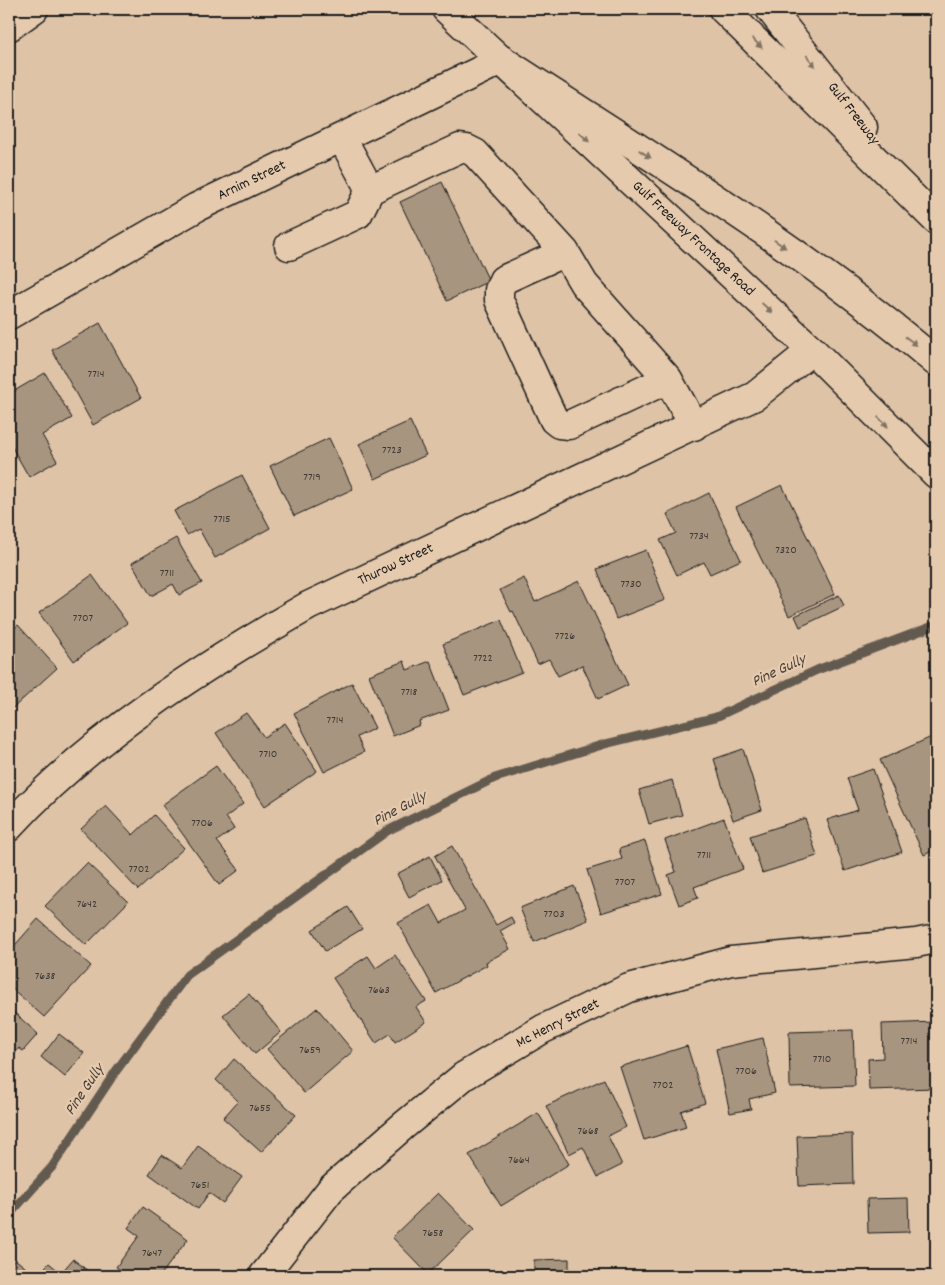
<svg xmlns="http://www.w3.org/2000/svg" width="945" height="1285" font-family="Dekko,sans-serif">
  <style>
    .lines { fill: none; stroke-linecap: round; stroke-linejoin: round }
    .stream { stroke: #645a50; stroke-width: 9 }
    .building { fill: #a89580; stroke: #1c1c1c }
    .minor-casing { stroke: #1c1c1c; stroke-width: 31 }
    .major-casing { stroke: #1c1c1c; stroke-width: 31 }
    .highway-casing { stroke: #1c1c1c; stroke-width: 31 }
    .minor { stroke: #e6caad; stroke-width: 28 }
    .major { stroke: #e6caad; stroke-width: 28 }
    .highway { stroke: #e6caad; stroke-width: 28 }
    .oneway { fill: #817364 }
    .labels { text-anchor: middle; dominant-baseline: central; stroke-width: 4.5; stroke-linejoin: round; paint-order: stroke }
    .number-label { font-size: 12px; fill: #3f3a35 }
    .street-label { font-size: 15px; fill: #1c1c1c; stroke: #e6caad }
    .water-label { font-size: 16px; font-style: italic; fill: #46403a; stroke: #e6caad }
  </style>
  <rect width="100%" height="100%" fill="#dec3a7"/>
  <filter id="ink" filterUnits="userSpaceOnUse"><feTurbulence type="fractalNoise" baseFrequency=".02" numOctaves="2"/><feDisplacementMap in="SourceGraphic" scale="10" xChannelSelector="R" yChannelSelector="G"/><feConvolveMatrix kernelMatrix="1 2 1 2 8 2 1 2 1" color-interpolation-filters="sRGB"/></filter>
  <g filter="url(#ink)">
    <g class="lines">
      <path class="stream" d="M9 1215 52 1167 116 1071 187 975 387 831 495 778 605 744 716 717 817 670 936 625"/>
    </g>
    <path class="building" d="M442 182 489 281 447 301 400 202Z
      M100 323 141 398 93 425 52 350Z
      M45 373 72 418 42 435 57 461 29 477 9 442V394Z
      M410 421 426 455 375 479 359 444Z
      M329 438 353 489 294 516 270 466Z
      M242 475 270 528 215 558 199 529 187 535 174 511Z
      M782 485 835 594 789 616 736 507Z
      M709 493 741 560 710 574 704 562 677 575 660 540 676 533 667 514Z
      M176 538 202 583 179 595 173 584 151 596 132 563Z
      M646 550 665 600 616 619 597 569Z
      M92 575 127 623 74 661 39 613Z
      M524 578 535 602 579 581 628 685 598 699 582 665 558 676 549 659 538 664 513 611 511 612 500 590Z
      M839 595 844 606 800 627 795 616Z
      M501 620 522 672 464 695 443 644Z
      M18 625 57 668 13 708 9 704V633Z
      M404 661 407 670 430 661 449 710 419 721 420 725 393 736 369 675Z
      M352 683 375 728 357 737 364 752 324 772 294 713Z
      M246 713 264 737 285 723 317 771 265 806 216 733Z
      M936 735V849L924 855 880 760Z
      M743 749 762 810 733 820 714 759Z
      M216 766 243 804 226 817 234 829 217 841 239 870 219 885 162 805Z
      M873 769 902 852 845 871 827 820 858 810 847 778Z
      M672 780 682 815 649 824 639 790Z
      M106 806 133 835 154 815 184 848 138 890 81 829Z
      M724 818 743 869 694 887 698 898 679 905 668 875 676 872 665 840Z
      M805 818 817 856 762 873 750 836Z
      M645 841 662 894 601 913 587 870 622 859 619 849Z
      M452 846 496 925 511 917 514 923 500 931 510 949 486 962 487 965 436 993 398 923 431 905 441 923 465 910 435 856Z
      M430 856 442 880 409 897 397 874Z
      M87 863 128 902 86 945 45 906Z
      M574 886 588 920 534 942 520 908Z
      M348 907 362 929 325 951 312 930Z
      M38 919 91 966 44 1017 9 986V952Z
      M395 955 426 1001 416 1007 426 1022 395 1042 390 1034 376 1043 333 978 368 956 376 968Z
      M249 994 281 1032 255 1054 223 1015Z
      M9 1008 38 1034 23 1051 19 1048 9 1060Z
      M317 1008 353 1051 304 1093 267 1049Z
      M935 1022 936 1088 869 1090 868 1059 883 1058 882 1024Z
      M853 1030 855 1086 790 1088 789 1032Z
      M59 1034 84 1053 65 1077 41 1057Z
      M763 1038 775 1093 749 1099 751 1109 730 1113 716 1049Z
      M687 1046 705 1103 681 1111 686 1127 644 1140 620 1067Z
      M234 1059 296 1115 261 1152 223 1118 238 1101 216 1080Z
      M604 1079 626 1127 608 1136 622 1165 598 1177 583 1147 569 1154 546 1106Z
      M538 1113 569 1164 501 1206 469 1155Z
      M852 1134 853 1184 799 1186 797 1136Z
      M198 1146 242 1177 223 1203 209 1193 198 1209 149 1174 162 1155 182 1168Z
      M438 1193 474 1230 428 1274 392 1237Z
      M908 1198 909 1232 868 1233 867 1199Z
      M143 1207 188 1239 160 1276H130L116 1267 139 1236 128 1228Z
      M15 1259 36 1276H9V1266Z
      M73 1259 94 1276H37L49 1263 61 1273Z
      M569 1259V1276H534V1260Z"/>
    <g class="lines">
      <defs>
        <path id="minor" d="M9 27 34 9
          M342 138 370 190 460 148 467 149 475 153 565 252 584 284 668 379 569 425 559 424 554 420 499 300V290L503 280 565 252
          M289 246 358 214 370 190
          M9 315 197 207 502 60
          M668 379 694 426
          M9 827C92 736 202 667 308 606L755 396 812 350
          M263 1276 331 1189 403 1126 464 1076 543 1029 629 988 731 961 916 943 936 939"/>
        <path id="major" d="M446 9 812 350 936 474"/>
        <path id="highway" d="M723 9 936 220
          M770 9 863 127
          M502 60C649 156 802 248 936 362"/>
      </defs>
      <use href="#minor" class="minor-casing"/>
      <use href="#major" class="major-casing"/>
      <use href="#highway" class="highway-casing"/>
      <use href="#minor" class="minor"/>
      <use href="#major" class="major"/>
      <use href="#highway" class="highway"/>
    </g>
    <defs><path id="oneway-solid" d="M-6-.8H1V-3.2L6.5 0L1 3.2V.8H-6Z" transform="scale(1.25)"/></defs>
    <g class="oneway">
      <use href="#oneway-solid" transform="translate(757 43) rotate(45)"/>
      <use href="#oneway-solid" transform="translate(811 61) rotate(52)"/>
      <use href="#oneway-solid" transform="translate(584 137) rotate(43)"/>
      <use href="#oneway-solid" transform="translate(645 154) rotate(33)"/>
      <use href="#oneway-solid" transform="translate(780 244) rotate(35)"/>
      <use href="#oneway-solid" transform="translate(767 308) rotate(43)"/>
      <use href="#oneway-solid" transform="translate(911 341) rotate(37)"/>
      <use href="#oneway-solid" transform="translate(883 422) rotate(45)"/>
    </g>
  </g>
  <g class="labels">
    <g class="number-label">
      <text x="96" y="374">7714</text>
      <text x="392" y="450">7723</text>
      <text x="312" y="477">7719</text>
      <text x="222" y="519">7715</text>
      <text x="699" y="536">7734</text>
      <text x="786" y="550">7320</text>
      <text x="167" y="573">7711</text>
      <text x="631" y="584">7730</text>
      <text x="83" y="618">7707</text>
      <text x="565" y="636">7726</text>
      <text x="483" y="658">7722</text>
      <text x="409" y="692">7718</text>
      <text x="335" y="720">7714</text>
      <text x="268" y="754">7710</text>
      <text x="202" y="823">7706</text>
      <text x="704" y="855">7711</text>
      <text x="139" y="869">7702</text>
      <text x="625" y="882">7707</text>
      <text x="87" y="904">7642</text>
      <text x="554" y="914">7703</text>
      <text x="45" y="976">7638</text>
      <text x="379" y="990">7663</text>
      <text x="909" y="1041">7714</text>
      <text x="310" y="1050">7659</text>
      <text x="822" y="1059">7710</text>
      <text x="746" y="1071">7706</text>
      <text x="663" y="1085">7702</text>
      <text x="260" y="1108">7655</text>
      <text x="588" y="1131">7668</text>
      <text x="519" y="1160">7664</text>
      <text x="200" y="1185">7651</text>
      <text x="433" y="1233">7658</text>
      <text x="152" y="1253">7647</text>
    </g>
    <g class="street-label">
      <text transform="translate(853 114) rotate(52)">Gulf Freeway</text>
      <text transform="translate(252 181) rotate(-26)">Arnim Street</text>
      <text transform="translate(693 239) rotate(43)">Gulf Freeway Frontage Road</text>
      <text transform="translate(396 565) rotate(-25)">Thurow Street</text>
      <text transform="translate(558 1024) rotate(-27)">Mc Henry Street</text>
    </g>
    <g class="water-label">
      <text transform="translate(779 671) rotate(-25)">Pine Gully</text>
      <text transform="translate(400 809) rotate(-28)">Pine Gully</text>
      <text transform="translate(85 1090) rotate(-56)">Pine Gully</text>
    </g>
  </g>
  <rect width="945" height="1285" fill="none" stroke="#e6caad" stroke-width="30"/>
  <rect x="15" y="15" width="915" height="1255" fill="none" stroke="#1c1c1c" stroke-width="2" filter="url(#ink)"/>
</svg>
